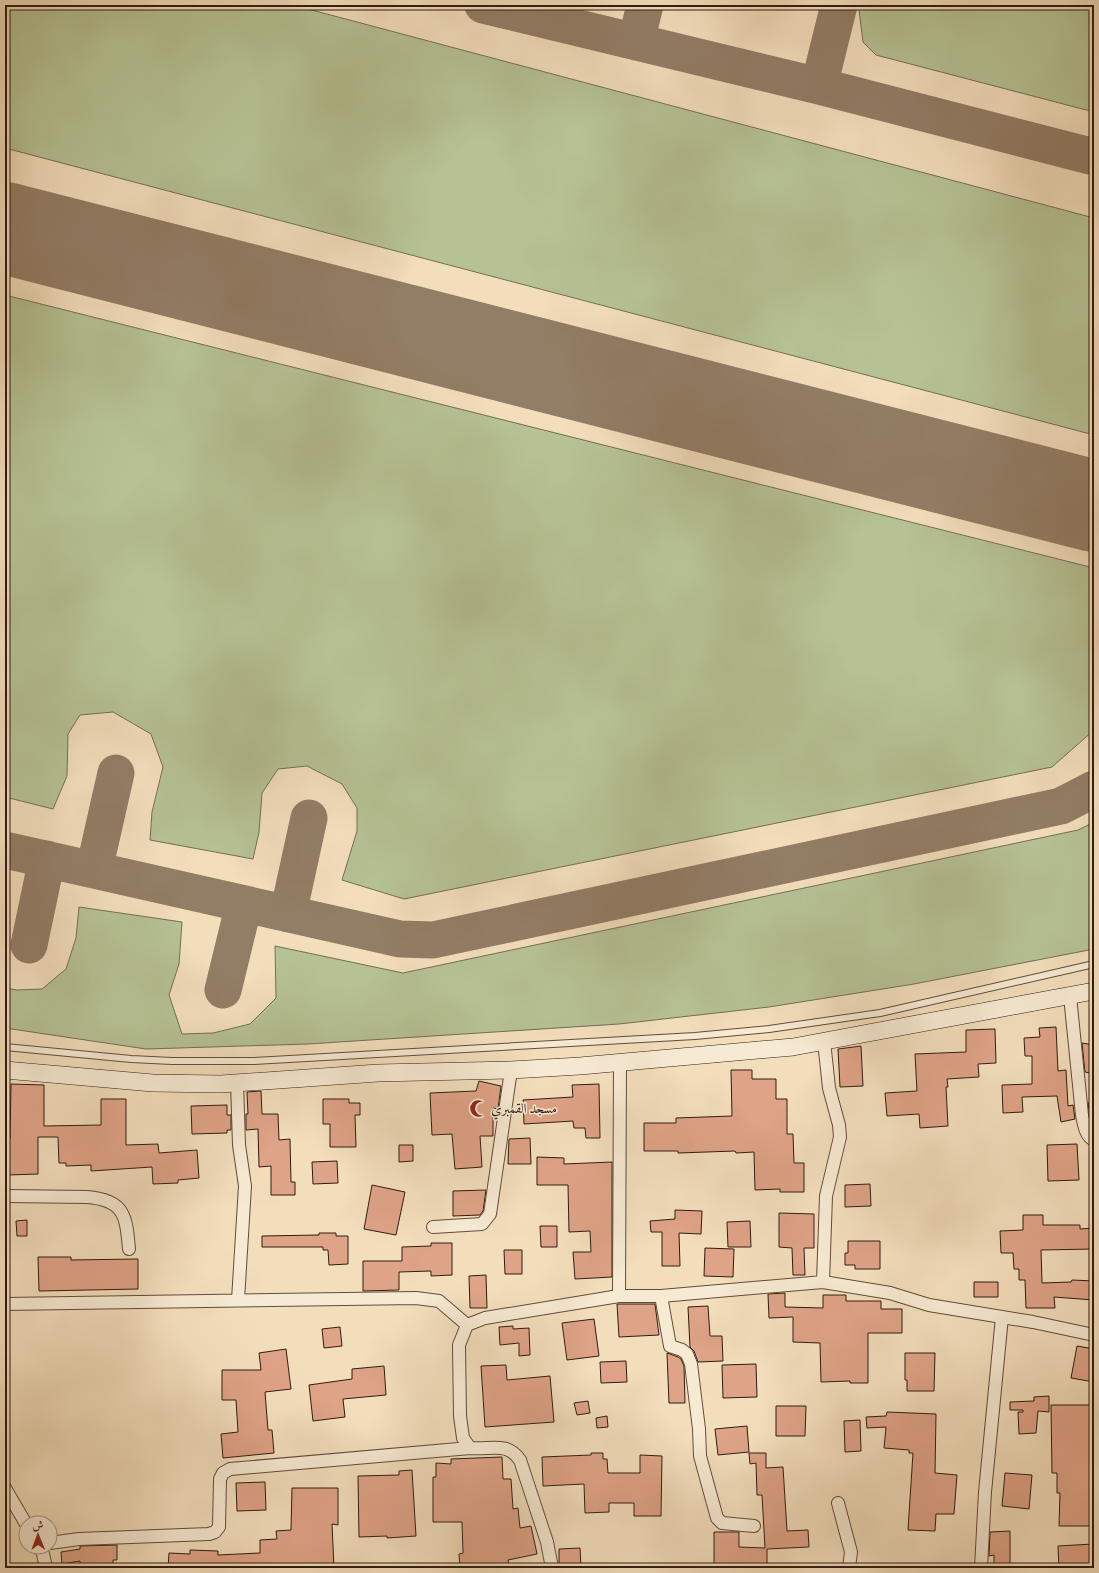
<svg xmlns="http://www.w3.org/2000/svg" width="1099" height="1573" font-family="Alegreya,Amiri,serif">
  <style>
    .green { fill: #b6c294; stroke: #736f52 }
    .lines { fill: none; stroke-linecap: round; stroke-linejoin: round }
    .taxiway { stroke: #927d66; stroke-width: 37 }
    .runway { stroke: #927d66; stroke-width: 92 }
    .building { fill: #dfa387; stroke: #301c11 }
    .lane-casing { stroke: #614c3c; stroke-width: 8 }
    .street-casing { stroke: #614c3c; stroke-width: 14 }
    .secondary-casing { stroke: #301c11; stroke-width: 18 }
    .lane { stroke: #f7ead3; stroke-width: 6 }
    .street { stroke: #f7ead3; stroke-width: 12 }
    .secondary { stroke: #f7ead3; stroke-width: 17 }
    .labels { text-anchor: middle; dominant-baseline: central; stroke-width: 3; stroke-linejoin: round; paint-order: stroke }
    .poi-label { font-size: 14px; fill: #301c11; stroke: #f7ead3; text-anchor: start }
  </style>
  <rect width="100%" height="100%" fill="#f3debc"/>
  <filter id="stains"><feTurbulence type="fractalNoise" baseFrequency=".005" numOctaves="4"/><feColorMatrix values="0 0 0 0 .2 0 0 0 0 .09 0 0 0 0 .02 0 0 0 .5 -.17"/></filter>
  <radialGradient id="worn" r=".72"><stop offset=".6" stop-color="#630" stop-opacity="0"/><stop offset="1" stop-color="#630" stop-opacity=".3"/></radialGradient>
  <path class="green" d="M5 5H293L1094 218V435L5 148Z
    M865 5H1094V112L876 55 863 42 859 10Z
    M5 295 1094 568V730L1052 767 404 899 342 880 357 831V808L342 784 307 766 278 769 262 793 259 832 253 859 150 840 152 812 163 767 151 734 113 712 80 715 68 734 67 776 53 809 5 797Z
    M1094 822V949L914 984 769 1007 619 1024 308 1044 146 1049 5 1028V988L17 990 42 989 66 969 76 938 79 907 182 922 179 964 169 995 182 1034 213 1033 250 1024 276 998 275 946 403 973 1078 830Z"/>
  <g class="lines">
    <path class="taxiway" d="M483 5 819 86 1094 157
      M636 42 645 5
      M819 86 839 5
      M5 850 400 939 433 940 1061 806 1094 789
      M94 870 116 773
      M288 914 309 818
      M29 945 47 859
      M223 990 244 904"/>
    <path class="runway" d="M5 228 1094 506"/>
  </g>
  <path class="building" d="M1056 1027 1058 1071 1066 1070 1068 1106 1073 1105 1075 1119 1061 1122 1057 1096 1022 1097 1023 1112 1003 1113 1002 1085 1032 1084V1056H1025L1024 1038 1040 1037 1039 1028Z
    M995 1029 996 1063 978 1064 979 1077 947 1079 948 1087H946L948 1126 920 1128 919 1114 887 1116 885 1093 917 1091 915 1054 966 1052V1030Z
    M1082 1043 1094 1045V1074L1085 1072Z
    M861 1046 863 1086 840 1087 838 1049Z
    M731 1070H752V1079H776V1099H787V1134H793L794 1163H804V1192H780V1189L755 1190 754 1152 736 1153 735 1151 678 1153V1151H644V1123H676V1118L732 1116Z
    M479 1081 501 1086 498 1109 493 1108V1136H480L482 1167 455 1169 452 1134 432 1135 430 1093 476 1091Z
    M11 1084 44 1085V1126L101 1125V1099H126V1145L158 1144 159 1153 197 1150 199 1178 178 1180V1183L153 1184 152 1167 91 1171V1165L66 1166V1163H59L58 1137H38V1174L7 1175V1139H10Z
    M599 1084 600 1138H586L585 1128H574L573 1121 524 1124 523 1100 573 1097 572 1085Z
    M261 1091 262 1114H278L279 1140 290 1139 291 1182H295V1195H271V1166L259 1167 258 1129 246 1130V1114H248L247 1092Z
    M323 1099H349V1103H360V1115H355L356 1147H330V1124H323Z
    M1094 1102V1116H1090L1088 1103Z
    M227 1105V1115H231V1130H227V1133L192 1134 191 1106Z
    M530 1138 531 1164H508L509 1139Z
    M1077 1144 1079 1180 1048 1181 1047 1145Z
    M399 1145H413V1161L399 1162Z
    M537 1157 564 1158V1164L612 1162V1277L575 1279 573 1252H591L590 1231 569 1232 568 1185H537Z
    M337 1161 338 1183 313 1184 312 1162Z
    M870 1184 871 1206 845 1207V1185Z
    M372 1185 405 1192 396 1235 364 1229Z
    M486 1190 483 1211 480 1215 453 1216V1191Z
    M675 1210 702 1211 701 1234 679 1233 680 1266H662V1232H651L650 1221 675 1219Z
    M779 1213 814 1214V1248H804L805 1275H793L792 1248 779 1247Z
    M1023 1215H1043V1225H1080V1229L1094 1228V1249L1041 1250 1042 1283 1071 1282 1072 1280 1094 1281V1300L1054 1297 1055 1308H1026L1025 1280H1019V1269H1014L1013 1253H1001L1000 1231 1023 1230Z
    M27 1220V1236H17L16 1221Z
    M750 1221 751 1247H728L727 1222Z
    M540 1226H557V1247H541Z
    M319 1233H336V1236H348V1264L329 1265 328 1250H323V1247H262V1236L319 1235Z
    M848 1241H880V1269H855V1265H845V1253H848Z
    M431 1243H452V1275L431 1276V1271L399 1272V1290L363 1291V1261H402V1247L431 1246Z
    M705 1248 734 1249 733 1277 704 1276Z
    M504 1250H522V1274H505Z
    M38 1257H71V1260L138 1259V1289L39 1291Z
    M486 1275 487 1308H470L469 1276Z
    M974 1282H998V1297H974Z
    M785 1293V1307L823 1308V1295H846V1301H881V1309H902V1333H868V1383H850V1381L821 1382 820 1343 793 1342V1317L769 1318 768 1294Z
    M617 1304H655L659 1335 619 1337Z
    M708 1306 710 1336H722L723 1361 698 1362 694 1351 690 1347 688 1307Z
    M594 1319 599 1356 567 1360 562 1323Z
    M513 1326V1329L529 1328 530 1355 519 1356V1343L500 1345 499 1327Z
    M340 1327 342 1346 324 1348 322 1329Z
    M1077 1346 1094 1349V1382L1071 1378Z
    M286 1349 291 1389 265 1392 268 1430H272L274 1453 223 1458 221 1434 238 1432 236 1400H222V1370H261L259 1353Z
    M667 1353 678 1357 681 1359 684 1366 685 1403H669Z
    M905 1353H935L934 1391H907V1380H905Z
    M626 1361 627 1382 601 1383 600 1362Z
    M756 1364 757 1397 723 1398 722 1365Z
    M506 1365 507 1380 550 1376 554 1422 485 1427 481 1366Z
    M384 1366 386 1395 343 1399 345 1417 313 1421 309 1385 352 1379V1369Z
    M1049 1396V1412L1038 1411 1036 1433 1019 1434 1018 1412H1023V1410H1010V1402L1034 1401V1397Z
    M588 1401 590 1413 577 1415 574 1403Z
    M1051 1405H1094V1526H1059L1060 1493H1057V1473H1052Z
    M776 1406H806L805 1436H776Z
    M887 1412 936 1414 935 1473 957 1475 954 1514H936L935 1531 908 1530 913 1453H909V1450L884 1448 886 1427 867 1428 866 1417 886 1416Z
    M607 1416 608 1427 597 1428 596 1418Z
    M860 1420 861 1451 845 1452 844 1421Z
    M747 1426 749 1452 718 1455 715 1429Z
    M591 1453H603V1459H607L608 1473H640V1455L662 1456 661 1516H634V1503H609V1512L585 1513 584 1484 543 1486 542 1457 591 1455Z
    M749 1453H766V1468L783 1467 787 1531 808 1530 809 1547 767 1549V1568H714V1532H739V1547L765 1548 762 1495H757L756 1463 750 1464Z
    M502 1457 503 1479H511L513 1509 518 1508 520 1528 531 1526 537 1554 508 1560 509 1568H460L459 1554 463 1553 462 1522H433V1477H436V1463L451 1464V1459Z
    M412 1470 416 1536 387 1538V1536L359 1537 358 1476 399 1475V1471Z
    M1005 1473 1032 1475 1029 1509 1002 1506Z
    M265 1482 266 1510 237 1511 236 1483Z
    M292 1488H338V1525L332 1524 334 1568H168L169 1553 190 1554V1550L218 1551V1555L260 1553V1540L277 1539 276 1531 291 1530Z
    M1010 1531V1568H994V1555L989 1556 990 1532Z
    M1093 1544 1094 1568H1059L1058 1546Z
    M117 1545V1560H113V1568H80V1561L62 1564 61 1552 80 1549V1546Z
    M580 1548 581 1568H559V1549Z"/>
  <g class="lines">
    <defs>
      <path id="lane" d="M5 1047 131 1059 172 1061H254L695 1036 769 1029 880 1013 1094 964"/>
      <path id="street" d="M1070 996 1082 1115C1084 1124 1085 1136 1094 1140
        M237 1082 239 1145 245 1186 238 1300
        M5 1196 87 1197C125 1200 126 1216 129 1249
        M433 1227 482 1224 490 1214 511 1070
        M823 1282 826 1196 840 1137 839 1125 829 1088 824 1041
        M619 1296 620 1063
        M661 1296 670 1346 682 1350 687 1354 691 1364 699 1429 700 1456 717 1518 722 1523 754 1526
        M5 1304 416 1298 439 1301 467 1325
        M5 1488 26 1524
        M838 1503 851 1552 849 1568
        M50 1543 79 1539 209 1534 215 1532 219 1527 220 1479 223 1473 230 1469 470 1448
        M40 1547 43 1554 46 1568
        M552 1568 547 1542 520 1460C507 1441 490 1450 470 1448L463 1438 460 1416 459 1345 467 1325 485 1318 619 1296H661L823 1282 890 1293 929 1305 1033 1322 1094 1335
        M981 1568 985 1492 1002 1317"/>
      <path id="secondary" d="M5 1070 153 1083 221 1084 378 1073 511 1070 580 1066 793 1047 1094 991"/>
    </defs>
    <use href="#lane" class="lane-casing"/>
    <use href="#street" class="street-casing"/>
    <use href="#secondary" class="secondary-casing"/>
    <use href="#lane" class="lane"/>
    <use href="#street" class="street"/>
    <use href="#secondary" class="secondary"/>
  </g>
  <defs>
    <symbol id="mosque-bare" viewBox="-9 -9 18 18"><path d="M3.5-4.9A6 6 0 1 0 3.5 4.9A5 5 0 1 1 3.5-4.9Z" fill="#8f2418" stroke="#f7ead3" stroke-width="2.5" paint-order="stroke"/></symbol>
  </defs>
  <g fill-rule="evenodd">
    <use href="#mosque-bare" x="466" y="1096" width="25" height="25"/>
  </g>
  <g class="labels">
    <g class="poi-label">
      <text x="491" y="1108">مسجد القمبري</text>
    </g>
  </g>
  <rect width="1099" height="1573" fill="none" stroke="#f3debc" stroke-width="20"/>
  <rect x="6" y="6" width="1087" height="1561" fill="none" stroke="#301c11" stroke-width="2"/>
  <rect x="10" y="10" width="1079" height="1553" fill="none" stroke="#301c11"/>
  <g transform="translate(38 1535) rotate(359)"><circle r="19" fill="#f7ead3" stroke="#a79885"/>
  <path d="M0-3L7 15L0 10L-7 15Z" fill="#8f2418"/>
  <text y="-6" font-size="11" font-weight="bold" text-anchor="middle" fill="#301c11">ش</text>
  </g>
  <rect width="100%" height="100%" filter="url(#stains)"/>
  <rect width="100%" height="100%" fill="url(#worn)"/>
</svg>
